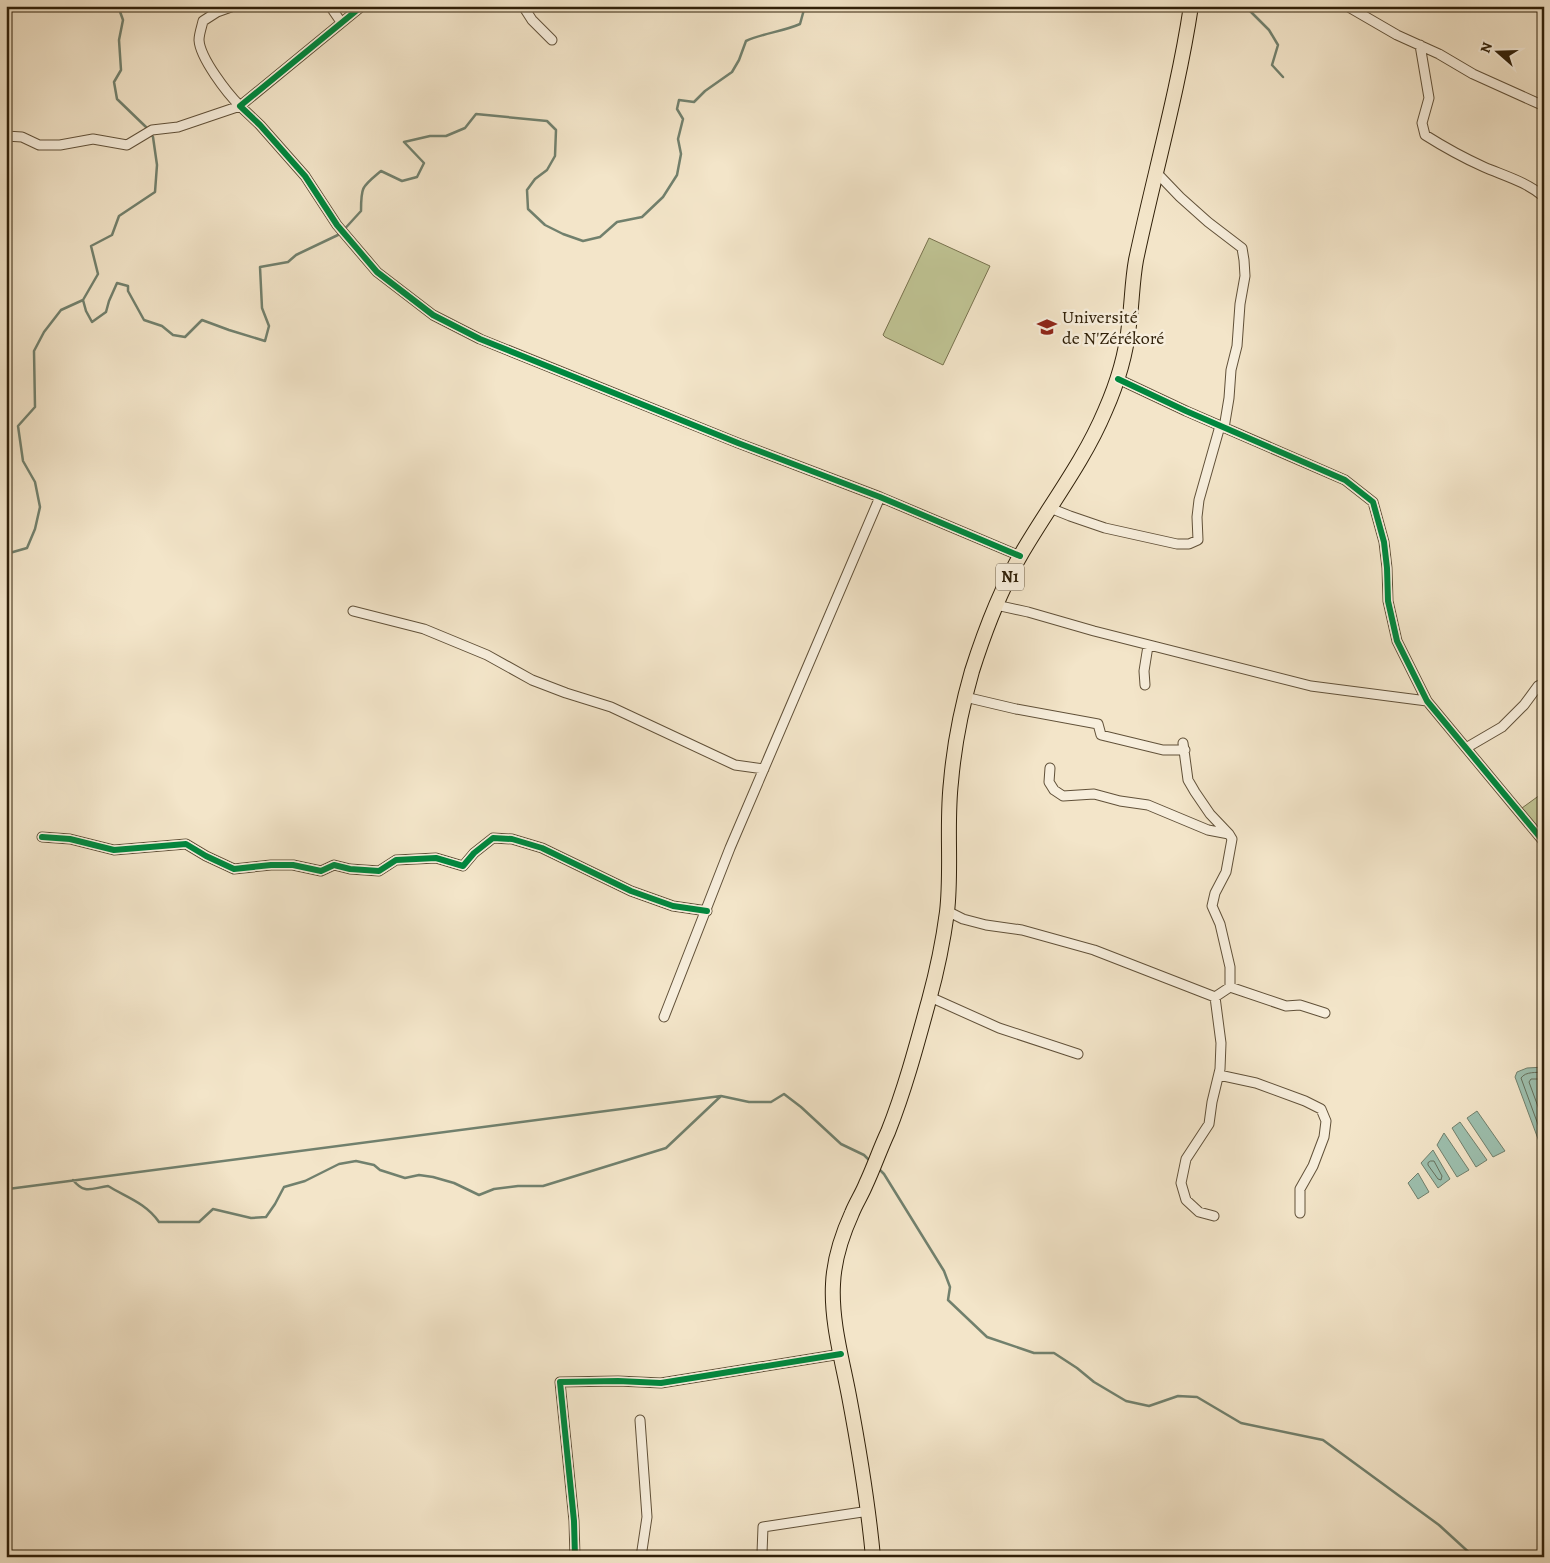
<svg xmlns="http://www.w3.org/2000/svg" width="1550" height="1563" font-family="Alegreya,serif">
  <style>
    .green { fill: #bfc393; stroke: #78724e }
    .water { fill: #9dc0af; stroke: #71806d }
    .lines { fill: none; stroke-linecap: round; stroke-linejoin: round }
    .shore { stroke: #66705c; stroke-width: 1 }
    .stream { stroke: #71806d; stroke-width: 2.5 }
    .street-casing { stroke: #615139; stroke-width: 11 }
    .primary-casing { stroke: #302009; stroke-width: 16 }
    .street { stroke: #f7eedc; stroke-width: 9 }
    .primary { stroke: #f3e5c9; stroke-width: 14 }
    .cycleway-casing { stroke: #f7eedc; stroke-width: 9 }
    .cycleway { stroke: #00873e; stroke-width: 6 }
    .labels { text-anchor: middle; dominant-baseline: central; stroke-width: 5; stroke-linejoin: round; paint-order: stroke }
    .shield { fill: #f7eedc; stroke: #6c5e48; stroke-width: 1 }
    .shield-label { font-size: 16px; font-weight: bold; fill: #302009 }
    .poi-label { font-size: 18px; fill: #302009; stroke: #f7eedc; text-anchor: start }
  </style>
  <rect width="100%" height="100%" fill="#f3e5c9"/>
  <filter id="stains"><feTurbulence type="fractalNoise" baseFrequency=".004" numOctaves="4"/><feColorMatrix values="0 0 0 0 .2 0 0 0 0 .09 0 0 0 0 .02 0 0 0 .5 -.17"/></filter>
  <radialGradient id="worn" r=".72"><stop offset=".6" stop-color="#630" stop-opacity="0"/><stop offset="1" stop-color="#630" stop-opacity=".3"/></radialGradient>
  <path class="green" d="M929 238 990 266 943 365 885 337 883 335Z
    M1544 792V834L1522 808Z"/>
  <path class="water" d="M1544 1067V1155L1515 1077 1517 1072 1527 1068Z
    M1477 1111 1505 1151 1493 1157 1467 1118Z
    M1460 1122 1487 1160 1476 1167 1452 1128Z
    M1444 1133 1469 1170 1457 1177 1437 1145Z
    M1433 1150 1450 1179 1438 1188 1421 1163Z
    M1418 1173 1429 1192 1418 1199 1408 1183Z"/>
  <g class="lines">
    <path class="shore" d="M1544 1072C1536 1073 1526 1071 1521 1078L1544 1141
      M1544 1079H1531L1529 1082 1544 1123
      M1431 1161H1434L1442 1176 1441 1180 1438 1179 1428 1165V1163Z"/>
    <path class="stream" d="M1245 6 1269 30 1278 45 1272 65 1283 77
      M83 300 86 311 92 322 106 312 109 301 117 283 128 286V291L144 320 162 326 173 335 185 337 202 320 229 330 265 341 269 326 262 308 260 267 288 262 296 255 340 234 361 211C361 186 362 187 381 171L402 181 417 177 424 163 404 142 430 136H446L465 128 476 114 547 121 556 130 555 156 547 170 535 179 527 190 528 209 545 225 563 234 583 241 600 237 617 222 642 217 663 197 677 175 681 154 678 139 683 119 677 109 679 100 694 102 705 91 732 72 739 60 746 41C763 33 782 32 800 24L805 6
      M6 554 27 548 35 529 40 507 35 482 23 461 18 426 35 407 34 351 44 332 61 310 83 300 98 274 91 246 112 235 119 216 155 192 157 165 153 137 146 127 117 99 114 82 121 70 119 40 123 20 118 6
      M877 1167 884 1174 944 1271 950 1287 948 1300 987 1337 1034 1353H1054L1077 1368 1094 1382 1126 1401 1149 1406 1178 1396 1197 1397 1241 1423 1323 1440 1439 1525 1474 1557
      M73 1180C85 1195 92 1188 108 1186 126 1197 146 1203 159 1222H199L213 1209 251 1218 266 1217 275 1204 284 1187 305 1181 339 1164 356 1161 374 1165 380 1170 405 1178 419 1175 433 1177 454 1183 479 1195 494 1189 518 1186H543L666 1148 721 1096
      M6 1210 8 1189 721 1096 749 1102H771L784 1094 801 1107 841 1144 864 1155 871 1162"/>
    <defs>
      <path id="street" d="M330 6 341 22
        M362 6 240 106 260 125 305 176 337 225 377 272 433 315 480 339 738 443 880 497 1020 556
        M523 6 532 20 552 40
        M1347 6 1397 35 1439 54 1473 74 1544 106
        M1420 45 1429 98 1422 123 1425 135C1444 147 1464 158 1484 167 1505 176 1527 182 1544 197
        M6 136 22 137 39 145H60L93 139 127 145 152 130 178 127 240 106C227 93 200 58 199 40 199 34 202 26 203 21L217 12 231 7
        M1156 172 1180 197 1208 222 1242 248 1244 260 1245 276 1240 304 1237 346 1231 370 1229 398 1224 428
        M1118 379 1186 411 1345 480 1373 502 1384 542 1387 568 1388 601 1397 641 1427 701 1544 842
        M1050 508 1070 516 1105 528 1177 544H1189L1198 540 1197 517 1199 500 1220 426
        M996 605 1028 612 1094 631 1311 686 1427 701
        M353 611 424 629 487 655 532 680 566 693 611 707 735 765 764 769
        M1145 685 1144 671 1148 646
        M965 697 1016 709 1098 724 1101 735 1163 750H1185
        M1183 743 1188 780 1195 792 1210 814 1229 834 1232 839 1226 872 1215 893 1212 906 1220 924 1230 967V987
        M1466 748 1502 727 1524 705 1538 686 1544 683
        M1050 768 1049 782 1054 790 1063 796 1094 794 1120 801 1148 805 1208 830 1229 834
        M42 837 70 839 114 850 186 844 206 856 234 869 271 865H293L321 871 334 865 350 869 379 871 396 860 436 858 463 866 474 853 493 838 512 839 542 848 631 891 673 906 707 911
        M947 911 963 919 986 925 1022 930 1094 950 1215 997 1230 987 1286 1006 1300 1005 1325 1013
        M930 997 999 1028 1078 1054
        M664 1017 730 848 880 497
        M1219 1075 1256 1083 1305 1101 1321 1109 1326 1121 1324 1137 1313 1166 1300 1189V1213
        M1214 1216 1199 1212 1186 1200 1181 1183 1186 1159 1209 1124 1212 1102 1220 1069 1221 1043 1215 997
        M640 1420 647 1517 641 1557
        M575 1557 574 1521 560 1382 618 1381 661 1383 841 1354
        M758 1557 762 1553 763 1527 869 1511"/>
      <path id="primary" d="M873 1557C868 1503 859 1449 849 1396 842 1359 831 1321 833 1284 834 1259 842 1235 852 1213 856 1203 862 1194 866 1184 874 1167 880 1149 888 1132 905 1089 917 1044 929 1000 937 971 943 942 947 912 952 869 946 825 951 782 954 746 962 706 972 671 985 630 1001 588 1023 551 1050 505 1084 461 1105 411 1117 384 1126 355 1129 325 1132 304 1132 282 1136 260 1154 175 1178 92 1191 6"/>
    </defs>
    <use href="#street" class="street-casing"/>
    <use href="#primary" class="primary-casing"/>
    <use href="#street" class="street"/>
    <use href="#primary" class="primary"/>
    <defs>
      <path id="cycleway" d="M362 6 240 106 260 125 305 176 337 225 377 272 433 315 480 339 738 443 880 497 1020 556
        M1118 379 1186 411 1345 480 1373 502 1384 542 1387 568 1388 601 1397 641 1427 701 1544 842
        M42 837 70 839 114 850 186 844 206 856 234 869 271 865H293L321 871 334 865 350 869 379 871 396 860 436 858 463 866 474 853 493 838 512 839 542 848 631 891 673 906 707 911
        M575 1557 574 1521 560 1382 618 1381 661 1383 841 1354"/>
    </defs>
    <use href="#cycleway" class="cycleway-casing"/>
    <use href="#cycleway" class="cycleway"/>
  </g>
  <defs>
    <symbol id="university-bare" viewBox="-9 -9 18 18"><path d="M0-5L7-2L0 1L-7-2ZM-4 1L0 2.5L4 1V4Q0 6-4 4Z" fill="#8f2418" stroke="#f7eedc" stroke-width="2.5" paint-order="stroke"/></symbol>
  </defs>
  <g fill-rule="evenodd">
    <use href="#university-bare" x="1033" y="313" width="28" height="28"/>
  </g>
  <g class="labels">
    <rect class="shield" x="996" y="563.5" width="28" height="27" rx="4"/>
    <g class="shield-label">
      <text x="1010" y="577">N1</text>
    </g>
    <g class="poi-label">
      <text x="1062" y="317">Université<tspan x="1062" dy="21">de N'Zérékoré</tspan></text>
    </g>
  </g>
  <rect width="1550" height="1563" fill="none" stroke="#f3e5c9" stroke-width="25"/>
  <rect x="8" y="8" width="1535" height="1548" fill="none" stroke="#302009" stroke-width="2.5"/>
  <rect x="12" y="12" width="1525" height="1538" fill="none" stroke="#302009"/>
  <g transform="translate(1498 52) rotate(290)" stroke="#f7eedc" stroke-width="4" paint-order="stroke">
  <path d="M0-4L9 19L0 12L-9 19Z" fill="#302009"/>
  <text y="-8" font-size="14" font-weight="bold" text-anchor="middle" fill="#302009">N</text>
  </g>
  <rect width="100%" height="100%" filter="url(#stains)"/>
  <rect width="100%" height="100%" fill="url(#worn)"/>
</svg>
